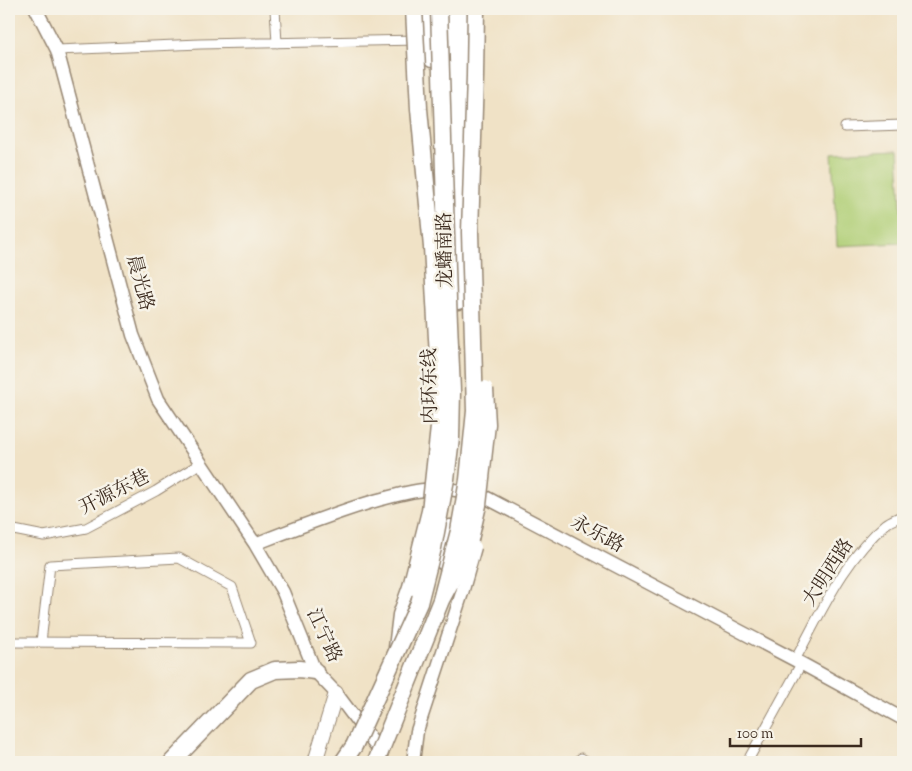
<svg xmlns="http://www.w3.org/2000/svg" width="912" height="771" font-family="'Sorts Mill Goudy','Noto Serif SC',serif">
  <style>
    .green { fill: #afce75; stroke: #757c4a }
    .lines { fill: none; stroke-linecap: round; stroke-linejoin: round }
    .street-casing { stroke: #968672; stroke-width: 11 }
    .secondary-casing { stroke: #968672; stroke-width: 15 }
    .primary-casing { stroke: #968672; stroke-width: 16 }
    .highway-casing { stroke: #968672; stroke-width: 19 }
    .street { stroke: #fff; stroke-width: 9 }
    .secondary { stroke: #fff; stroke-width: 12 }
    .primary { stroke: #fff; stroke-width: 14 }
    .highway { stroke: #fff; stroke-width: 16 }
    .secondary-bridge-casing { stroke: #968672; stroke-width: 15; stroke-linecap: butt }
    .highway-bridge-casing { stroke: #968672; stroke-width: 19; stroke-linecap: butt }
    .secondary-bridge { stroke: #fff; stroke-width: 12 }
    .highway-bridge { stroke: #fff; stroke-width: 16 }
    .labels { text-anchor: middle; dominant-baseline: central; stroke-width: 5; stroke-linejoin: round; paint-order: stroke }
    .street-label { font-size: 19px; fill: #3b2a1e; stroke: #f7f3e8 }
  </style>
  <rect width="100%" height="100%" fill="#f7f3e8"/>
  <filter id="ink" filterUnits="userSpaceOnUse"><feTurbulence type="fractalNoise" baseFrequency=".02" numOctaves="2"/><feDisplacementMap in="SourceGraphic" scale="10" xChannelSelector="R" yChannelSelector="G"/><feConvolveMatrix kernelMatrix="1 2 1 2 8 2 1 2 1" color-interpolation-filters="sRGB"/></filter>
  <filter id="wash" filterUnits="userSpaceOnUse"><feTurbulence type="fractalNoise" baseFrequency=".0096" numOctaves="4" result="noise"/><feDisplacementMap in="SourceGraphic" scale="20" xChannelSelector="R" yChannelSelector="G"/><feGaussianBlur stdDeviation="1.12" result="paint"/><feColorMatrix in="noise" values="0 0 0 0 0 0 0 0 0 0 0 0 0 0 0 0 0 1.4 0 .05"/><feComposite in="paint" operator="in"/></filter>
  <g filter="url(#wash)">
    <rect width="100%" height="100%" fill="#f0e2c6"/>
    <path class="green" d="M898 150 903 243 837 246 832 153Z"/>
  </g>
  <g filter="url(#ink)">
    <g class="lines">
      <defs>
        <path id="street" d="M275 9 277 43
          M57 50 200 44 420 40
          M845 127 903 125
          M9 529 44 536 86 528 156 491 201 463
          M9 642 251 643 232 587 179 558 50 565 41 642
          M795 660C821 613 844 559 886 524 891 520 898 518 903 515
          M581 758 588 762
          M747 762 801 664"/>
        <path id="secondary" d="M36 9 57 50 133 335 158 399 255 544 283 592 315 671 336 693 378 749 381 758
          M459 51 464 95 463 203
          M255 544C296 528 336 512 378 500 398 495 417 489 438 489 455 488 471 493 487 498L795 660 903 719"/>
        <path id="primary" d="M315 762 336 693"/>
        <path id="highway" d="M427 9V40L432 59
          M450 9 458 301
          M459 60 465 21 464 9
          M464 95 471 125
          M445 563 450 528
          M397 648 401 615 411 587
          M172 762 251 680 275 670 299 669 315 671
          M343 762 354 746"/>
      </defs>
      <use href="#street" class="street-casing"/>
      <use href="#secondary" class="secondary-casing"/>
      <use href="#primary" class="primary-casing"/>
      <use href="#highway" class="highway-casing"/>
      <use href="#street" class="street"/>
      <use href="#secondary" class="secondary"/>
      <use href="#primary" class="primary"/>
      <use href="#highway" class="highway"/>
      <defs>
        <path id="secondary-bridge" d="M413 762 417 731 462 593 475 547"/>
        <path id="highway-bridge" d="M411 587 430 511 440 418 439 375 432 247 419 109 414 9
          M441 600 459 531 468 480 475 411 470 232 475 76 476 9
          M354 746 419 603 433 548 446 479 451 438 452 391 448 300 439 9
          M376 762 441 600 467 552 478 505 487 424 485 389"/>
      </defs>
      <use href="#secondary-bridge" class="secondary-bridge-casing"/>
      <use href="#highway-bridge" class="highway-bridge-casing"/>
      <use href="#secondary-bridge" class="secondary-bridge"/>
      <use href="#highway-bridge" class="highway-bridge"/>
    </g>
  </g>
  <g class="labels">
    <g class="street-label">
      <text transform="translate(446 250) rotate(-91)">龙蟠南路</text>
      <text transform="translate(139 283) rotate(75)">晨光路</text>
      <text transform="translate(431 386) rotate(-91)">内环东线</text>
      <text transform="translate(115 493) rotate(-27)">开源东巷</text>
      <text transform="translate(597 535) rotate(28)">永乐路</text>
      <text transform="translate(829 573) rotate(-57)">大明西路</text>
      <text transform="translate(323 636) rotate(65)">江宁路</text>
    </g>
  </g>
  <rect width="912" height="771" fill="none" stroke="#f7f3e8" stroke-width="30"/>
  <path d="M730 738v8h131v-8" fill="none" stroke="#3b2a1e" stroke-width="2.5"/>
  <text x="737" y="738" font-size="15" fill="#3b2a1e" stroke="#f7f3e8" stroke-width="4" paint-order="stroke">100 m</text>
</svg>
